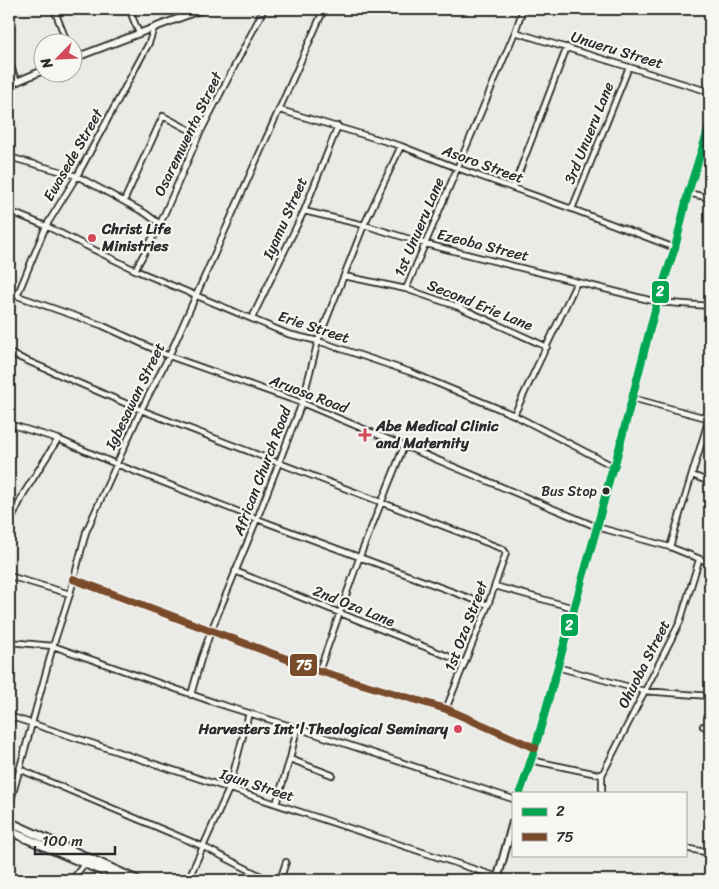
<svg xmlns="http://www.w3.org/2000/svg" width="719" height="889" font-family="Sriracha,sans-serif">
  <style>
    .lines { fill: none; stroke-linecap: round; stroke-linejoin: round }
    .minor-casing { stroke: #2b2b2b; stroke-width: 8 }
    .tertiary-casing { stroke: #2b2b2b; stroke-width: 9 }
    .secondary-casing { stroke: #2b2b2b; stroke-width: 10 }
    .trunk-casing { stroke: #2b2b2b; stroke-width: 11 }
    .minor { stroke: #f6f6f2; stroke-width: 4.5 }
    .tertiary { stroke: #f6f6f2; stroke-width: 5.5 }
    .secondary { stroke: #f6f6f2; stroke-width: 6 }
    .trunk { stroke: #f6f6f2; stroke-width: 7 }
    .bus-1-casing { stroke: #f6f6f2; stroke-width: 11 }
    .bus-2-casing { stroke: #f6f6f2; stroke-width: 11 }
    .bus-1 { stroke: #00a651; stroke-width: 8 }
    .bus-2 { stroke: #7a4b2a; stroke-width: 8 }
    .poi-dot { fill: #d1495b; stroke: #f6f6f2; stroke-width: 2 }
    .bus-dot { fill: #2b2b2b; stroke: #f6f6f2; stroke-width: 2 }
    .labels { text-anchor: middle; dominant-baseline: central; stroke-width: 4.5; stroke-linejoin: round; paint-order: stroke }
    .bus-label { font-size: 14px; fill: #2b2b2b; stroke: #f6f6f2; text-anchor: end }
    .street-label { font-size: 15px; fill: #2b2b2b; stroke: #f6f6f2 }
    .poi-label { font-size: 15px; font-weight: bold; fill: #2b2b2b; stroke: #f6f6f2; text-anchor: start }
    .line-badge { stroke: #f6f6f2; stroke-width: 2 }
    .badge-label { font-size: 14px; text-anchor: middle; font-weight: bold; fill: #fff }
  </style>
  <rect width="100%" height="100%" fill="#eaeae6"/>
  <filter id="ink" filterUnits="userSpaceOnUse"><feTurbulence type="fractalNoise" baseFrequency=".02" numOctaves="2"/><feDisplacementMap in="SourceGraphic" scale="10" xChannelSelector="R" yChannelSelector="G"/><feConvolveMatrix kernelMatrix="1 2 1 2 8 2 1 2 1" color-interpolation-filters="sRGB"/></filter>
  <g filter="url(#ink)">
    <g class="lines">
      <defs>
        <path id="minor" d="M54 9 67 42
          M129 9 139 33
          M515 32 710 92
          M9 62 17 82
          M280 110 401 146 457 168 572 209 675 248
          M9 157 77 176 145 213 160 224
          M513 188 567 47
          M688 193 710 198
          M124 201 163 116 199 135
          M572 209 629 67
          M9 211 46 226 135 270 288 334 318 341 410 372 514 415 613 466
          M304 211 364 225 426 244 657 302 710 306
          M135 270 160 224 199 135 264 9
          M344 276 406 289 459 307 547 347
          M406 289 515 32 523 9
          M9 293 101 325 169 356 302 403 597 527 670 547 710 563
          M17 296 46 226 77 176 149 43 154 28
          M252 318 304 211 338 126
          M9 353 141 410 503 549 506 553 488 605 446 709
          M632 398 710 419
          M514 415 577 282
          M9 424 58 439 116 464 257 519 488 605
          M692 475 710 482
          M9 525 24 493 58 439
          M670 547 710 415
          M235 571 465 663
          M9 576 70 594
          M73 579 319 671 446 709 535 748
          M495 586 574 608
          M9 642 53 646 216 703 297 728 513 799
          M557 667 644 691 710 696
          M319 671 360 556 404 446
          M191 695 201 659 211 631 257 519 302 403 318 341 364 225 401 146
          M9 716 498 877
          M703 726 710 728
          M290 759 332 775
          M530 760 602 775
          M19 769 204 847 269 880
          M602 793V775L680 622 699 560
          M276 804 290 759 297 728
          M9 808 53 646 70 594 86 532 141 410 169 356 324 9
          M685 848 710 853
          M72 880 85 863
          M188 880 229 789 249 713
          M280 880 286 862"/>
        <path id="tertiary" d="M707 9 710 10
          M72 59 203 9
          M9 85 42 71"/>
        <path id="secondary" d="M520 793 535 748 597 527 613 466 614 468 657 302 675 248 688 193 710 124
          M497 880 513 822"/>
        <path id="trunk" d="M9 822 137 880
          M9 831 123 880"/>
      </defs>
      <use href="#minor" class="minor-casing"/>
      <use href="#tertiary" class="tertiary-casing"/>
      <use href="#secondary" class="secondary-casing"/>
      <use href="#trunk" class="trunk-casing"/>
      <use href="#minor" class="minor"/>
      <use href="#tertiary" class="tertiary"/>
      <use href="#secondary" class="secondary"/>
      <use href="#trunk" class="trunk"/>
      <defs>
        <path id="bus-1" d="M520 793 535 748 597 527 613 466 614 468 657 302 675 248 688 193 710 124"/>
        <path id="bus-2" d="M73 579 319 671 446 709 535 748"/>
      </defs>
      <use href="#bus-1" class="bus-1-casing"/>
      <use href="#bus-2" class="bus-2-casing"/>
      <use href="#bus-1" class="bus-1"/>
      <use href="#bus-2" class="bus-2"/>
    </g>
  </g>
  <g class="poi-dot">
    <circle cx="92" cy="238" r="5"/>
    <path d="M362.5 427.5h5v5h5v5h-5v5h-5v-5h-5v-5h5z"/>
    <circle cx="458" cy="729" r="5"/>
  </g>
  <circle class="bus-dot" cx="606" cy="491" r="4.5"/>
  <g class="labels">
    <g class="bus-label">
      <text x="597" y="491">Bus Stop</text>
    </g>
    <g class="street-label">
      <text transform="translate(617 50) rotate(17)">Unueru Street</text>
      <text transform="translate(589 133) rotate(-68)">3rd Unueru Lane</text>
      <text transform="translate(188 134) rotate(-64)">Osaremwenta Street</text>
      <text transform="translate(73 155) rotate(-60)">Ewasede Street</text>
      <text transform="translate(483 164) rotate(20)">Asoro Street</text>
      <text transform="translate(285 218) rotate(-66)">Iyamu Street</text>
      <text transform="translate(419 227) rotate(-67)">1st Unueru Lane</text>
      <text transform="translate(483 245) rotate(14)">Ezeoba Street</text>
      <text transform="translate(480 305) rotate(22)">Second Erie Lane</text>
      <text transform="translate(314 327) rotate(18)">Erie Street</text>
      <text transform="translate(309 394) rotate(21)">Aruosa Road</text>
      <text transform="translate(135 396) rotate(-64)">Igbesawan Street</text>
      <text transform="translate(262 471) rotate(-69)">African Church Road</text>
      <text transform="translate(354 606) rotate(22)">2nd Oza Lane</text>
      <text transform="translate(466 626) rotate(-69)">1st Oza Street</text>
      <text transform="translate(644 664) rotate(-63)">Ohuoba Street</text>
      <text transform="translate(257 785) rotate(18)">Igun Street</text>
    </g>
    <g class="poi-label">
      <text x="102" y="229">Christ Life<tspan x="102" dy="17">Ministries</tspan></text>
      <text x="376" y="426">Abe Medical Clinic<tspan x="376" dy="17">and Maternity</tspan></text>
      <text x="448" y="729" text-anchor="end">Harvesters Int'l Theological Seminary</text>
    </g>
  </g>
  <g class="line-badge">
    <rect x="651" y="280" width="19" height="24" rx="5" fill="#00a651"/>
    <rect x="560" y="613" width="19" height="24" rx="5" fill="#00a651"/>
    <rect x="289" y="653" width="29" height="24" rx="5" fill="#7a4b2a"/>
  </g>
  <g class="badge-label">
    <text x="660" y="296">2</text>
    <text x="569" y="630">2</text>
    <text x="304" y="670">75</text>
  </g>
  <rect width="719" height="889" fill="none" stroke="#f6f6f2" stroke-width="30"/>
  <rect x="15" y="15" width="689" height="859" fill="none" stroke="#2b2b2b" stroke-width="2" filter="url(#ink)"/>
  <rect x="512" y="792" width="175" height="65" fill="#f6f6f2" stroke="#a5a5a2"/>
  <rect x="522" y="808" width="25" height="8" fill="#00a651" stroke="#a5a5a2"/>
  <text x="556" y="816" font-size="15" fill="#2b2b2b">2</text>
  <rect x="522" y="833" width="25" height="8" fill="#7a4b2a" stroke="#a5a5a2"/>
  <text x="556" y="842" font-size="15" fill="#2b2b2b">75</text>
  <g transform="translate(58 58) rotate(246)"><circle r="24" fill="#f6f6f2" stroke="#a5a5a2"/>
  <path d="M0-4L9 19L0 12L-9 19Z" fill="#d1495b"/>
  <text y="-8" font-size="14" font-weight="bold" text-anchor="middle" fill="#2b2b2b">N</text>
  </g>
  <path d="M35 846v8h80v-8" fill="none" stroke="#2b2b2b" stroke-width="2.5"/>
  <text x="42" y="846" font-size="15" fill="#2b2b2b" stroke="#f6f6f2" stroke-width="4" paint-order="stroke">100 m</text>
</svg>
